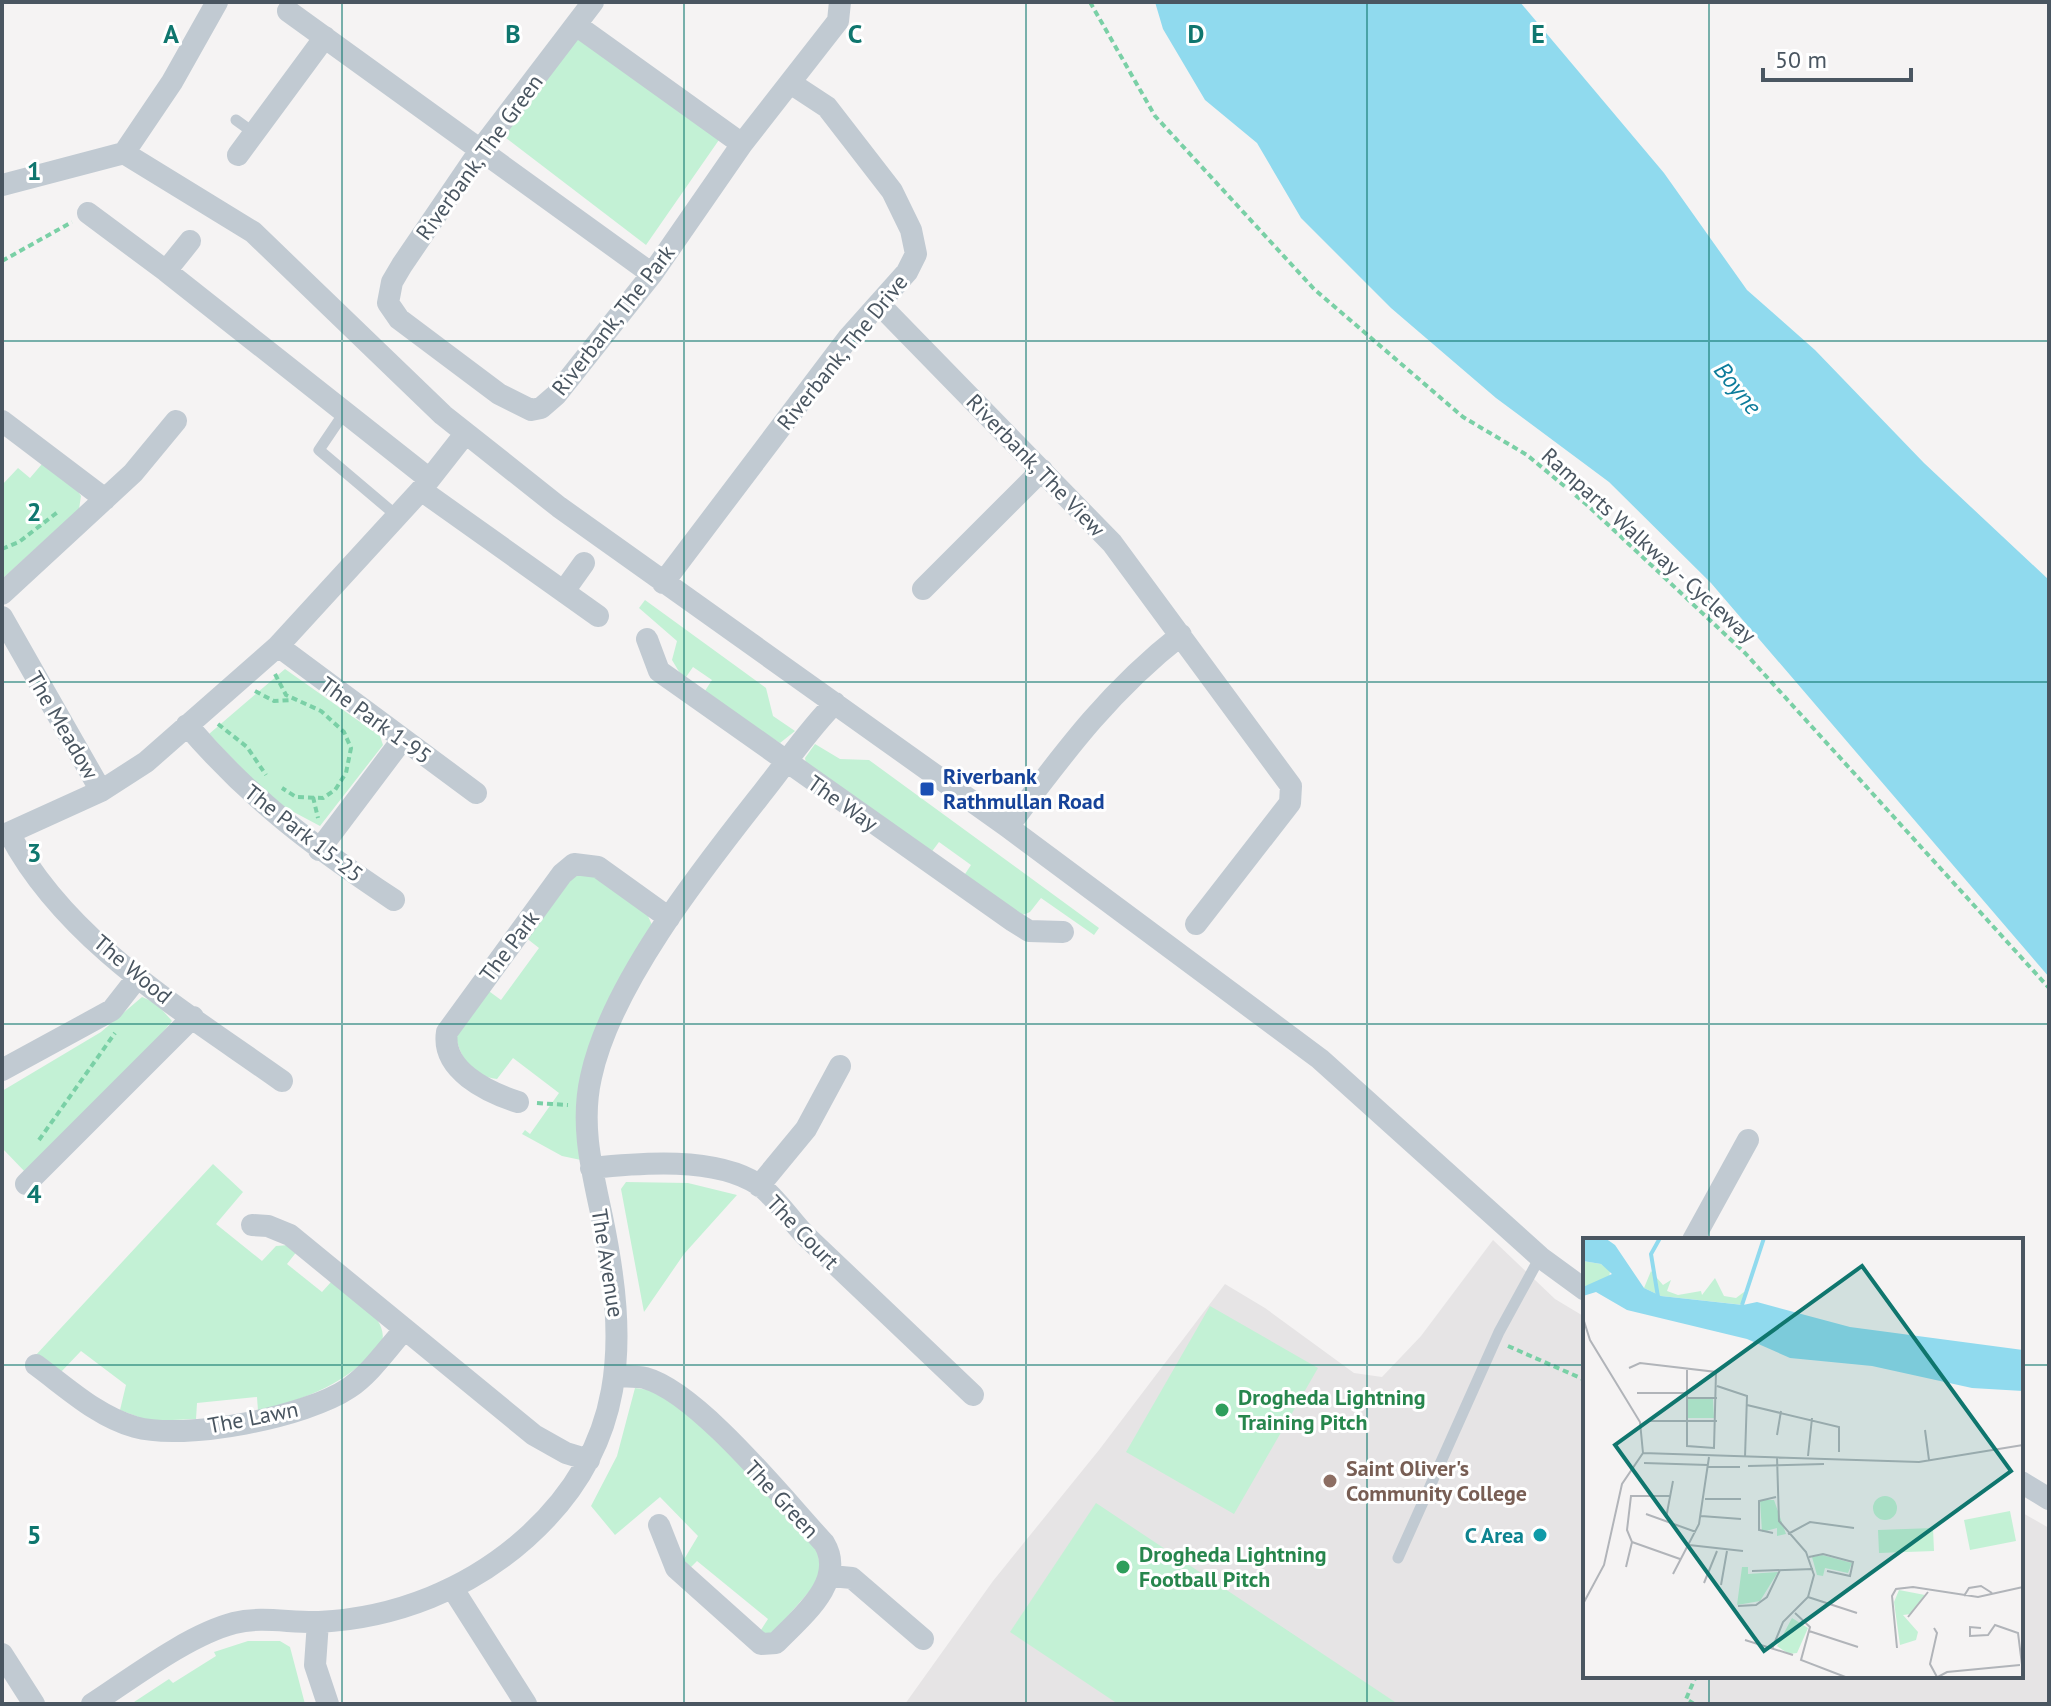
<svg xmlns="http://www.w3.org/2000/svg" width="2051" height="1706" font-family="'PT Sans',sans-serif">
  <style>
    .education { fill: #e6e4e5 }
    .green { fill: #c3f1d5 }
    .water { fill: #90daee }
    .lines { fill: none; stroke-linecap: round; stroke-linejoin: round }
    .path { stroke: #7ad0a6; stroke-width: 4; stroke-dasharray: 6 4; stroke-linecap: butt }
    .service { stroke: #c1cad2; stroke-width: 11 }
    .minor { stroke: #c1cad2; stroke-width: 22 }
    .grid { fill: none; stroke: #0f766e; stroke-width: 2; stroke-opacity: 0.55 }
    .transit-dot { fill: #1a4fb4; stroke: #fff; stroke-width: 3 }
    .leisure-dot { fill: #2e9e5b; stroke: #fff; stroke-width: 3 }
    .education-dot { fill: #8d6e63; stroke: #fff; stroke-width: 3 }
    .culture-dot { fill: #0f9aa8; stroke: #fff; stroke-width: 3 }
    .labels { text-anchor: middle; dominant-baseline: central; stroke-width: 6; stroke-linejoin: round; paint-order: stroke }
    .street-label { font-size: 22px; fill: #4a5661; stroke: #fff }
    .transit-label { font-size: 22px; font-weight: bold; fill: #164399; stroke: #fff; text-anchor: start }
    .leisure-label { font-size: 22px; font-weight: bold; fill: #27864d; stroke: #fff; text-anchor: start }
    .education-label { font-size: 22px; font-weight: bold; fill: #785e54; stroke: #fff; text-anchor: start }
    .culture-label { font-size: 22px; font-weight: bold; fill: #0d838f; stroke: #fff; text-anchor: end }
    .water-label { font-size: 24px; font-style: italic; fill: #0c7c9b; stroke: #fff }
    .inset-river { fill: none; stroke: #90daee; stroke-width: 4 }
    .inset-road { fill: none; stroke: #b1b4b9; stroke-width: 2 }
    .view { fill: #0f766e; fill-opacity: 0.15; stroke: #0f766e; stroke-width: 4 }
    .inset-edge { fill: none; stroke: #4a5661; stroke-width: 4 }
    .grid-label { font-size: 26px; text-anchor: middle; font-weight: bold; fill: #0f766e; stroke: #fff; stroke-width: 6; stroke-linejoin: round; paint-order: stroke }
  </style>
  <rect width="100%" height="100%" fill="#f5f3f3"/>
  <path class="education" d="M1493 1240 1555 1299 1585 1317V1676H2021V1512L2049 1528V1704H905L993 1581 1099 1450 1225 1284 1265 1308 1354 1373 1382 1377 1421 1336Z"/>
  <path class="green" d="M577 36 721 137 646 245 502 135Z
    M42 464 77 490 81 496 79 509 2 579V485L18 468 30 478Z
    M645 600 766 688 773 716 795 731 780 743 703 694 712 680 693 667 684 680 672 660 677 641 639 608Z
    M285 669 380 736 383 745 320 826 273 801 209 734Z
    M815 744 840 759 869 760 1099 928 1094 935 1041 898 1030 912 1020 916 963 877 971 865 939 842 930 854 806 764 805 758Z
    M595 874 647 914 653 927 611 1002 581 1160 562 1156 522 1134 525 1130 530 1134 559 1093 513 1058 497 1079C472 1076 460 1058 456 1036L486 989 501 1000 539 948 525 937 573 875Z
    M142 997 156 1003 172 1021 126 1077 28 1175 2 1148V1091L101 1032Z
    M213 1164 243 1192 216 1224 262 1261 276 1246 289 1245 298 1250 287 1264 322 1292 331 1282C349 1296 389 1316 382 1342 350 1383 306 1399 258 1411L257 1397 197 1403 196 1419 149 1421 120 1410 126 1385 81 1351 60 1373 35 1356Z
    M626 1182 688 1183 737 1195 684 1254 644 1312 621 1189Z
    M1210 1306 1318 1368 1234 1514 1126 1452Z
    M635 1388 656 1391 692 1415 816 1544 822 1577 772 1634 759 1633 768 1619 697 1561 688 1570 683 1561 698 1536 660 1497 615 1535 591 1506 617 1456Z
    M1096 1503 1398 1704H1118L1010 1632Z
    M248 1641H280L290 1647 305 1704H131L169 1679 173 1683 216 1656 214 1652Z"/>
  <path class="water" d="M1155 2H1520L1664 173 1747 290 1815 350 1924 463 2049 580V977L1711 583 1609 482 1496 398 1391 308 1301 218 1257 143 1205 100 1163 29Z"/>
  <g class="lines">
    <path class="path" d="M1090 2 1155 116 1314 289 1463 417 1527 455 1586 504 1745 653 2049 988
      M2 261 72 222
      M2 549 19 542 59 511
      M275 674 286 695 321 711 344 732 351 748 346 773 335 790 323 798 296 797 282 788
      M255 691 274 701 291 700
      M218 724 247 747 266 775
      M313 797 318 818
      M537 1103 568 1105
      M39 1140 115 1033
      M1508 1346 1585 1380
      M1694 1704 1686 1699 1696 1676"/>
    <path class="service" d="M236 120 254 133
      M344 413 319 450 397 516
      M1398 1558 1499 1332 1540 1257"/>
    <path class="minor" d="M593 2 481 149 402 265 392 282 388 303 399 319 499 394 531 410 541 408 556 395 652 274 742 144 838 21 840 2
      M288 11 652 274
      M576 25 742 144
      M124 153 172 82 217 2
      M238 155 325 37
      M2 185 124 153 253 232 443 415 559 507 1008 827 1320 1059 1540 1257 1585 1290
      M88 213 166 271 428 478
      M166 271 190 241
      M879 304 1112 543 1291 786 1290 803 1196 924
      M2 421 105 499
      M421 490 598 616
      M663 583 849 337 907 272 916 254 911 230 892 191 827 107 792 84
      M923 589 1042 470
      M564 591 584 563
      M2 594 133 473 176 421
      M2 617 101 791
      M647 639 659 671 1013 921 1029 931 1063 932
      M278 646 476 793
      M187 725C250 799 314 847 394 900
      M1008 827C1063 754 1109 691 1181 635
      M9 833C66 942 184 1011 282 1081
      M2 836 101 791 146 762 278 646 421 490 465 434
      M319 850 402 740
      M2 1070 112 1010 137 978
      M518 1102C487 1092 441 1070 447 1032L562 874 574 864 598 867 669 918
      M591 1168C639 1163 716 1156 759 1185 778 1199 792 1223 809 1239 863 1291 918 1343 973 1395
      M26 1184 193 1017
      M759 1186 806 1129 840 1066
      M252 1225 268 1226 290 1235 534 1435 566 1453 589 1460
      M1693 1240 1748 1140
      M36 1365C66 1387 98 1417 135 1427 185 1441 306 1417 349 1388 371 1373 387 1349 404 1330
      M615 1376C624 1377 636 1376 645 1378 698 1392 785 1501 824 1543 847 1581 801 1617 776 1643L761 1644 676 1568 659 1525
      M2021 1482 2049 1499
      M831 1576 852 1578 923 1639
      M453 1589 526 1704
      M318 1622 315 1665 328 1704
      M2 1654 34 1704
      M92 1704C132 1678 188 1635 234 1623 262 1616 290 1623 319 1622 396 1618 469 1589 526 1538 628 1447 628 1342 602 1217 592 1170 580 1125 591 1077 611 983 704 867 763 792 787 762 808 730 835 703"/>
  </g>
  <path class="grid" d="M342 2V1704M684 2V1704M1026 2V1704M1367 2V1704M1709 2V1240M2 341H2049M2 682H2049M2 1024H2049M2 1365H1585M2021 1365H2049M1709 1676V1704"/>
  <rect class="transit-dot" x="919" y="781" width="16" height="16" rx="4"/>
  <g class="leisure-dot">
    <circle cx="1222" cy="1410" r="8"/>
    <circle cx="1123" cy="1567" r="8"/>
  </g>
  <circle class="education-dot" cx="1330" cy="1481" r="8"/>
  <circle class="culture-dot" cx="1540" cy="1535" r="8"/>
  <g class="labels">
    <g class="street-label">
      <text transform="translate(479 157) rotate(-54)">Riverbank, The Green</text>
      <text transform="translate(613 320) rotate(-52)">Riverbank, The Park</text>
      <text transform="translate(842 352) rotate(-51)">Riverbank, The Drive</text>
      <text transform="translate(1036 465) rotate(46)">Riverbank, The View</text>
      <text transform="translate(1649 545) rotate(42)">Ramparts Walkway - Cycleway</text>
      <text transform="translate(376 720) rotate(36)">The Park 1-95</text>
      <text transform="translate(63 725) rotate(60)">The Meadow</text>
      <text transform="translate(843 803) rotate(35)">The Way</text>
      <text transform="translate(304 833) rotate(38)">The Park 15-25</text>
      <text transform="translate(509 946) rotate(-53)">The Park</text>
      <text transform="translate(133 969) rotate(40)">The Wood</text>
      <text transform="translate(803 1232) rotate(46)">The Court</text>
      <text transform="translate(608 1263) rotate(81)">The Avenue</text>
      <text transform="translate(253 1417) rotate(-11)">The Lawn</text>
      <text transform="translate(782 1499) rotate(47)">The Green</text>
    </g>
    <g class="transit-label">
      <text x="943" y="776">Riverbank<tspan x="943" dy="25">Rathmullan Road</tspan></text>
    </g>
    <g class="leisure-label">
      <text x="1238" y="1397">Drogheda Lightning<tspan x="1238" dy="25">Training Pitch</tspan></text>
      <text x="1139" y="1554">Drogheda Lightning<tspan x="1139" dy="25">Football Pitch</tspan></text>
    </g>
    <g class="education-label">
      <text x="1346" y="1468">Saint Oliver's<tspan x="1346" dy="25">Community College</tspan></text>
    </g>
    <g class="culture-label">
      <text x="1524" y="1535">C Area</text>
    </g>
    <g class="water-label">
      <text transform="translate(1738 388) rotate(51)">Boyne</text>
    </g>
  </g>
  <g transform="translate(1583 1238)">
    <rect width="440" height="440" fill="#f5f3f3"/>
    <path d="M0 23 18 26 27 33 26 41 0 49ZM68 33 80 47 88 42 84 53 95 57 118 53 119 57 132 40 141 58 153 60 161 54V67L78 58 61 50ZM104 161H130L131 180H104ZM290 270a12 12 0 1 1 24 0a12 12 0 1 1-24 0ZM177 262H191L203 296 194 298V290L179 294ZM427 273 433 303 387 312 381 282ZM350 290 351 313 296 315 295 292ZM239 317 269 325 265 335 242 330 240 338 234 337 229 319ZM159 329H165V336L195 334 177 363 154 367ZM316 352 342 357 328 376 320 377 335 394 333 402 317 407 311 364ZM209 380 225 390 214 415 206 416 194 408Z" fill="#c3f1d5"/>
    <path d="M0 0H22L32 7 61 50 78 58 160 67 174 64 267 89 440 112V153L389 150 289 128 207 120 164 101 44 72 13 54 0 58V49L29 36 18 26 0 23Z" fill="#90daee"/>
    <path class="inset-river" d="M75 59 68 16 77 0M159 67 181 0"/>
    <path class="inset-road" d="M0 80 7 102 57 184 60 215M46 130 57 125 133 134 131 210 104 208V132M134 148 164 158 162 219M54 155H103M103 160H134M164 167 256 189V214M67 183H134M342 192 346 222M194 197 198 173M225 218 229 180M61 225 125 227M165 228 241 226M125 229H157M122 261H158M63 276 113 294M118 278 158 281M83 280 90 243M190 295 176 292V263L193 259M205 296 227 284 271 290M49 304 97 321M106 307 160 313M226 319 240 316 270 324 267 338 244 333M43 329 49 304 44 292 48 258H88M169 333 230 331M90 336 116 286 126 219M121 345 134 313M138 347 144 313M381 358 386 350 398 348 409 355M225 359 274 375M0 366 21 327 39 246 60 215 336 224 440 207M155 368 173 367 184 359 197 332M212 375 227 389 218 422 265 440M325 379 345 354M351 390 354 395 347 426 354 439M398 390 387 389V398L405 397 412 387 435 395 440 435M226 393 275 409M162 402 210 417M314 410 309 358 313 351 330 349 395 359 440 349M189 411 200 384 225 359 231 337 223 314 196 283 194 219M353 440 364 434 437 427"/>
    <path class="view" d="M279 28 428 233 181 413 32 207Z"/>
    <rect width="440" height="440" class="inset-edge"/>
  </g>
  <g class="grid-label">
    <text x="171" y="43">A</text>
    <text x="513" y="43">B</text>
    <text x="855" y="43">C</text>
    <text x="1196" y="43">D</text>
    <text x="1538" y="43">E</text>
    <text x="34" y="180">1</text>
    <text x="34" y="521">2</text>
    <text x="34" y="862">3</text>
    <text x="34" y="1203">4</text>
    <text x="34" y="1544">5</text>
  </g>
  <rect width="2051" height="1706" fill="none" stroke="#4a5661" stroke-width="8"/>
  <path d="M1763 68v12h148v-12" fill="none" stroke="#4a5661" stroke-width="4"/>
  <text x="1775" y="68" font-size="24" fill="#4a5661" stroke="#ffffff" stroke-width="6" paint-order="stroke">50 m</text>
</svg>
